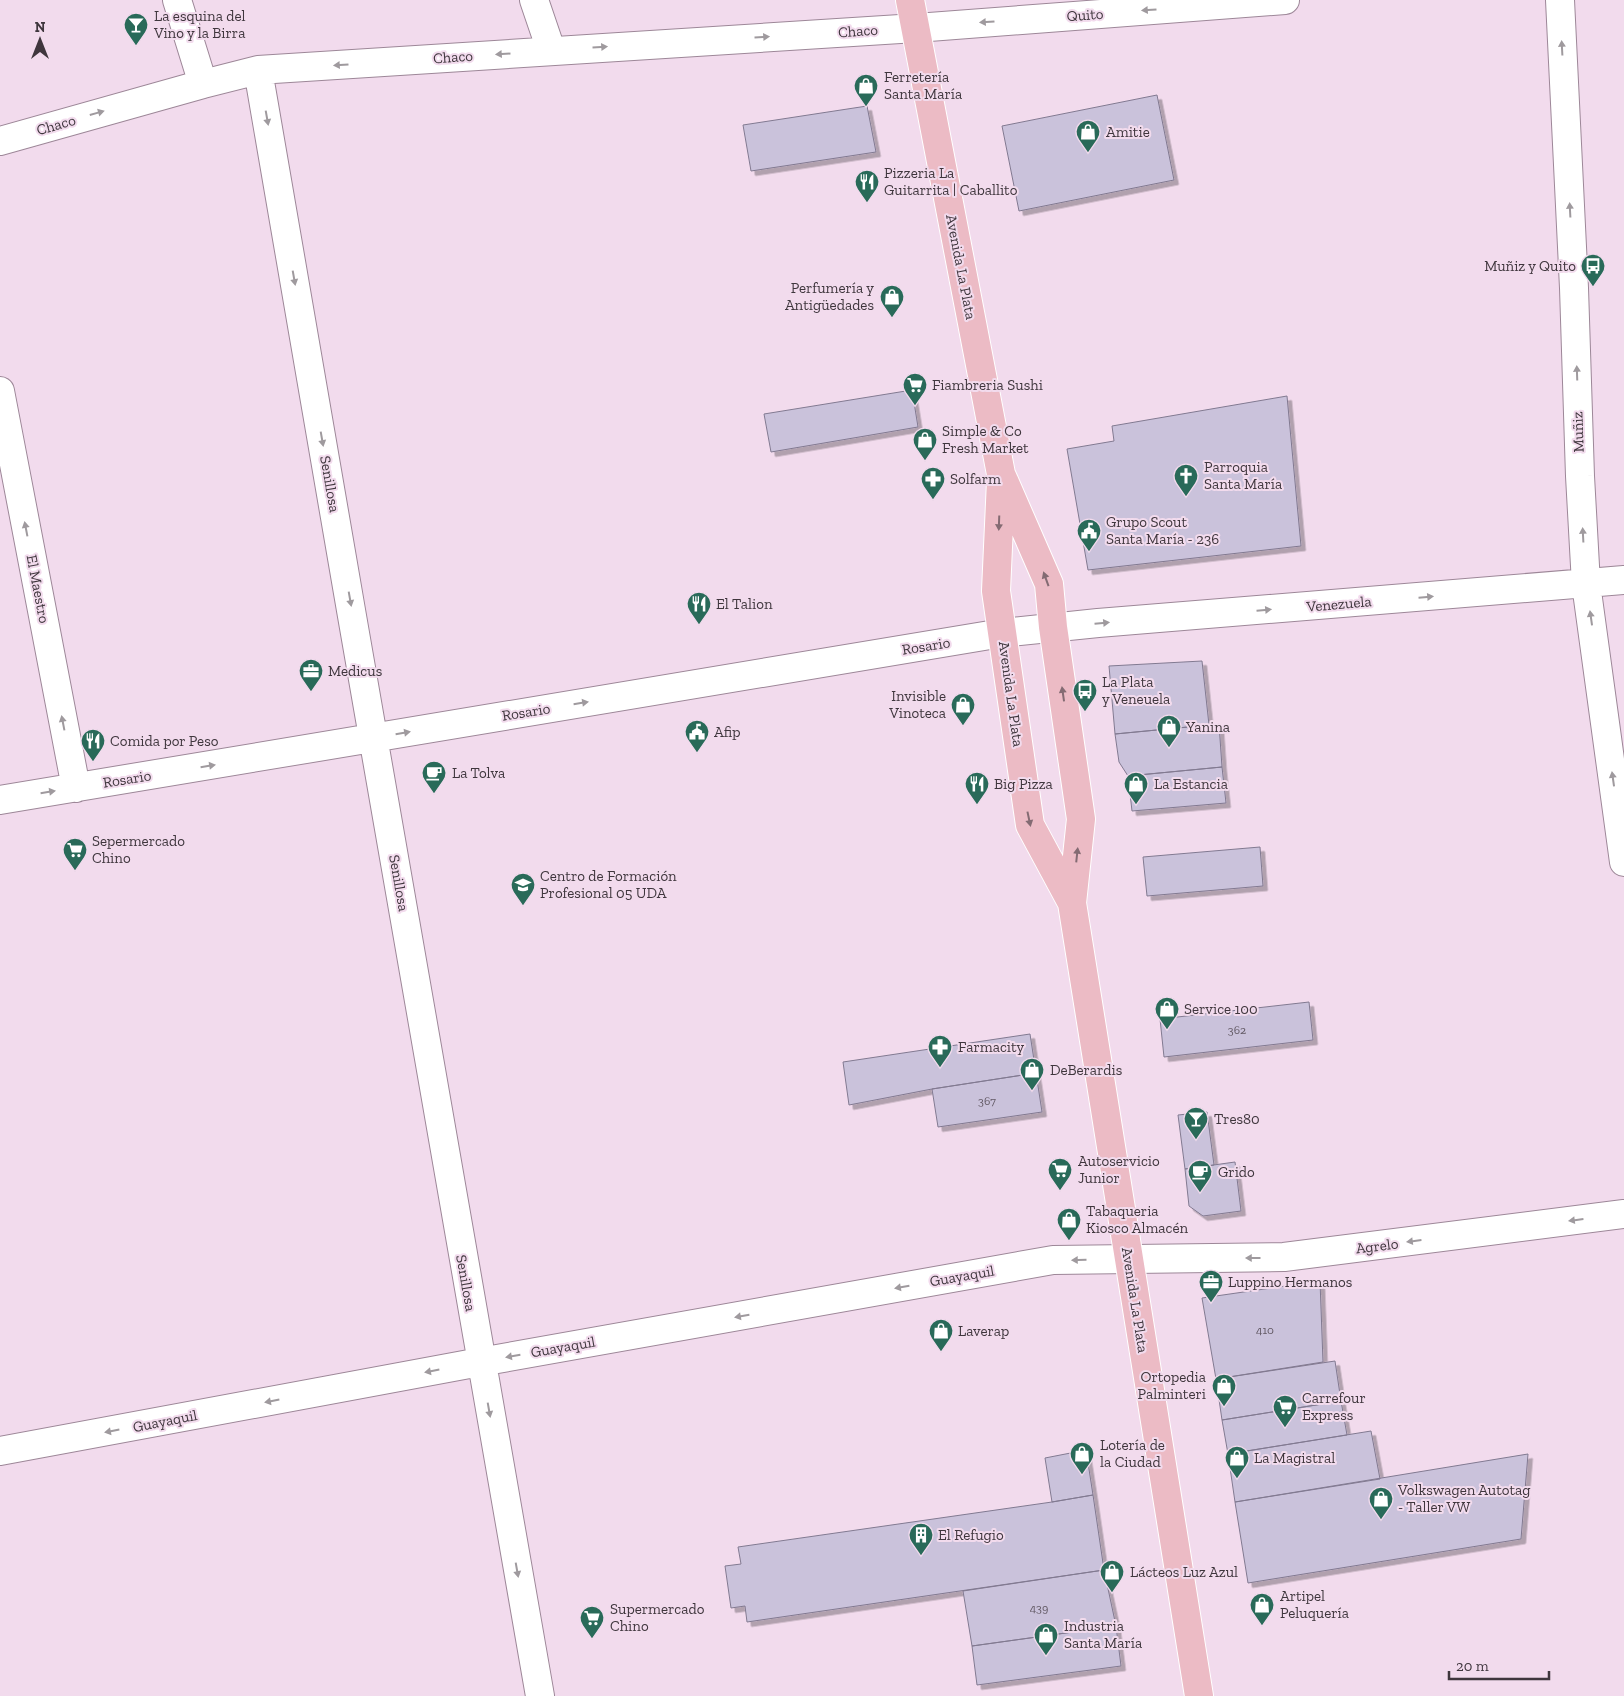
<svg xmlns="http://www.w3.org/2000/svg" width="1624" height="1696" font-family="'Zilla Slab',serif">
  <style>
    .building { fill: #cac2db; stroke: #827a91; filter: url(#shadow) }
    .lines { fill: none; stroke-linecap: round; stroke-linejoin: round }
    .minor-casing { stroke: #9d8798; stroke-width: 30 }
    .major-casing { stroke: #fff; stroke-width: 30 }
    .minor { stroke: #fff; stroke-width: 28 }
    .major { stroke: #ecbbc5; stroke-width: 28 }
    .oneway { fill: #9f9a9e }
    .oneway2 { fill: #846b73 }
    .labels { text-anchor: middle; dominant-baseline: central; stroke-width: 4; stroke-linejoin: round; paint-order: stroke }
    .number-label { font-size: 12px; fill: #625964 }
    .street-label { font-size: 15px; fill: #3f363d; stroke: #f2dbed }
    .poi-label { font-size: 15px; fill: #3f363d; stroke: #f2dbed; text-anchor: start }
  </style>
  <defs>
    <filter id="shadow"><feDropShadow dx="4.5" dy="4.5" stdDeviation="0" flood-color="#0004"/></filter>
  </defs>
  <rect width="100%" height="100%" fill="#f2dbed"/>
  <path class="building" d="M1157 95 1174 180 1019 211 1002 126Z
    M867 106 876 152 751 171 743 125Z
    M912 390 918 427 771 452 764 414Z
    M1287 396 1301 546 1088 570 1067 449 1114 441 1112 426Z
    M1202 661 1209 725 1115 734 1109 666Z
    M1219 724 1222 767 1128 776 1119 762 1115 734Z
    M1222 767 1226 803 1132 811 1128 776Z
    M1260 847 1263 886 1147 896 1143 857Z
    M1309 1002 1313 1040 1164 1057 1160 1019Z
    M1030 1034 1036 1073 932 1089 849 1105 843 1062Z
    M1036 1073 1042 1112 938 1127 932 1089Z
    M1207 1112 1214 1165 1185 1169 1178 1115Z
    M1235 1162 1241 1211 1203 1216 1189 1206 1185 1169Z
    M1320 1281 1323 1362 1216 1379 1202 1298Z
    M1335 1361 1341 1401 1222 1420 1216 1379Z
    M1341 1401 1347 1435 1228 1454 1222 1420Z
    M1371 1431 1380 1479 1235 1502 1228 1454Z
    M1086 1450 1093 1495 1052 1502 1045 1458Z
    M1528 1454 1521 1539 1248 1583 1235 1502Z
    M1093 1495 1104 1570 747 1622 745 1606 731 1608 725 1566 741 1564 738 1547 1052 1502Z
    M1104 1570 1116 1626 972 1646 963 1591Z
    M1116 1626 1121 1666 977 1685 972 1646Z"/>
  <g class="lines">
    <defs>
      <path id="minor" d="M177 0 203 84
        M534 0 551 50
        M1560 0 1574 288 1580 476 1586 584 1624 862
        M258 70C352 612 443 1155 540 1696
        M0 141 203 84 258 70 916 28 1285 0
        M0 391 76 788
        M0 800 1002 633 1098 623 1624 580
        M0 1451 480 1362 1053 1260 1284 1257 1624 1214"/>
      <path id="major" d="M910 0 1001 474 1049 584 1053 627 1081 819 1072 903 1199 1696
        M1001 481 996 591 1030 825 1072 903"/>
    </defs>
    <use href="#minor" class="minor-casing"/>
    <use href="#major" class="major-casing"/>
    <use href="#minor" class="minor"/>
    <use href="#major" class="major"/>
  </g>
  <defs><path id="oneway-solid" d="M-6-.8H1V-3.2L6.5 0L1 3.2V.8H-6Z" transform="scale(1.25)"/></defs>
  <g class="oneway">
    <use href="#oneway-solid" transform="translate(1149 10) rotate(176)"/>
    <use href="#oneway-solid" transform="translate(987 22) rotate(176)"/>
    <use href="#oneway-solid" transform="translate(762 37) rotate(-4)"/>
    <use href="#oneway-solid" transform="translate(600 47) rotate(-4)"/>
    <use href="#oneway-solid" transform="translate(1562 48) rotate(-93)"/>
    <use href="#oneway-solid" transform="translate(503 54) rotate(176)"/>
    <use href="#oneway-solid" transform="translate(341 65) rotate(176)"/>
    <use href="#oneway-solid" transform="translate(97 113) rotate(-16)"/>
    <use href="#oneway-solid" transform="translate(267 118) rotate(80)"/>
    <use href="#oneway-solid" transform="translate(1570 210) rotate(-93)"/>
    <use href="#oneway-solid" transform="translate(294 278) rotate(80)"/>
    <use href="#oneway-solid" transform="translate(1577 373) rotate(-92)"/>
    <use href="#oneway-solid" transform="translate(322 439) rotate(80)"/>
    <use href="#oneway-solid" transform="translate(26 529) rotate(-101)"/>
    <use href="#oneway-solid" transform="translate(1583 535) rotate(-93)"/>
    <use href="#oneway-solid" transform="translate(1426 597) rotate(-5)"/>
    <use href="#oneway-solid" transform="translate(350 599) rotate(80)"/>
    <use href="#oneway-solid" transform="translate(1264 610) rotate(-5)"/>
    <use href="#oneway-solid" transform="translate(1591 618) rotate(-98)"/>
    <use href="#oneway-solid" transform="translate(1102 623) rotate(-5)"/>
    <use href="#oneway-solid" transform="translate(581 703) rotate(-9)"/>
    <use href="#oneway-solid" transform="translate(63 723) rotate(-101)"/>
    <use href="#oneway-solid" transform="translate(403 733) rotate(-10)"/>
    <use href="#oneway-solid" transform="translate(208 766) rotate(-9)"/>
    <use href="#oneway-solid" transform="translate(1613 779) rotate(-98)"/>
    <use href="#oneway-solid" transform="translate(48 792) rotate(-9)"/>
    <use href="#oneway-solid" transform="translate(1576 1220) rotate(173)"/>
    <use href="#oneway-solid" transform="translate(1414 1241) rotate(173)"/>
    <use href="#oneway-solid" transform="translate(1253 1258) rotate(180)"/>
    <use href="#oneway-solid" transform="translate(1079 1260) rotate(179)"/>
    <use href="#oneway-solid" transform="translate(902 1287) rotate(170)"/>
    <use href="#oneway-solid" transform="translate(742 1316) rotate(170)"/>
    <use href="#oneway-solid" transform="translate(513 1356) rotate(170)"/>
    <use href="#oneway-solid" transform="translate(432 1371) rotate(169)"/>
    <use href="#oneway-solid" transform="translate(272 1401) rotate(169)"/>
    <use href="#oneway-solid" transform="translate(489 1410) rotate(80)"/>
    <use href="#oneway-solid" transform="translate(112 1431) rotate(169)"/>
    <use href="#oneway-solid" transform="translate(517 1570) rotate(80)"/>
  </g>
  <g class="oneway2">
    <use href="#oneway-solid" transform="translate(999 523) rotate(92)"/>
    <use href="#oneway-solid" transform="translate(1046 579) rotate(-110)"/>
    <use href="#oneway-solid" transform="translate(1063 694) rotate(-98)"/>
    <use href="#oneway-solid" transform="translate(1029 819) rotate(78)"/>
    <use href="#oneway-solid" transform="translate(1077 855) rotate(-84)"/>
  </g>
  <defs>
    <symbol id="bar-pin" viewBox="-11 -11 22 30"><path d="M0 17L-7.5 6A9.5 9.5 0 1 1 7.5 6Z" fill="#296a59" stroke="#f2dbed"/><path d="M-6-5H6L.8 .8V4.5H3.5V6h-7V4.5H-.8V.8Z" fill="#fff"/></symbol>
    <symbol id="shop-pin" viewBox="-11 -11 22 30"><path d="M0 17L-7.5 6A9.5 9.5 0 1 1 7.5 6Z" fill="#296a59" stroke="#f2dbed"/><path d="M-5-2.5h2.3a2.7 3.5 0 0 1 5.4 0H5L5.5 6h-11ZM-1.5-2.5h3a1.5 2.3 0 0 0-3 0Z" fill="#fff"/></symbol>
    <symbol id="restaurant-pin" viewBox="-11 -11 22 30"><path d="M0 17L-7.5 6A9.5 9.5 0 1 1 7.5 6Z" fill="#296a59" stroke="#f2dbed"/><path d="M-5-6h1v4h1v-4h1v4h1v-4h1v5L-1.5 .5V6h-2V.5L-5-1ZM5-6V6H3V1.5H1.5Q1.5-4 5-6Z" fill="#fff"/></symbol>
    <symbol id="bus-pin" viewBox="-11 -11 22 30"><path d="M0 17L-7.5 6A9.5 9.5 0 1 1 7.5 6Z" fill="#296a59" stroke="#f2dbed"/><path d="M-5-6H5V4H4V6H2V4H-2V6H-4V4H-5ZM-3.5-4V0h7V-4ZM-3.5 1.2v1.5H-2V1.2ZM2 1.2v1.5H3.5V1.2Z" fill="#fff"/></symbol>
    <symbol id="supermarket-pin" viewBox="-11 -11 22 30"><path d="M0 17L-7.5 6A9.5 9.5 0 1 1 7.5 6Z" fill="#296a59" stroke="#f2dbed"/><path d="M-6-5.5h2.5l.6 2H6L4.5 2H-2.5L-4.4-4H-6ZM-1.5 3.2a1.3 1.3 0 1 0 .1 0ZM3 3.2a1.3 1.3 0 1 0 .1 0Z" fill="#fff"/></symbol>
    <symbol id="church-pin" viewBox="-11 -11 22 30"><path d="M0 17L-7.5 6A9.5 9.5 0 1 1 7.5 6Z" fill="#296a59" stroke="#f2dbed"/><path d="M-1.2-6h2.4v3.5h3.3v2.4h-3.3V6h-2.4V-.1h-3.3v-2.4h3.3Z" fill="#fff"/></symbol>
    <symbol id="pharmacy-pin" viewBox="-11 -11 22 30"><path d="M0 17L-7.5 6A9.5 9.5 0 1 1 7.5 6Z" fill="#296a59" stroke="#f2dbed"/><path d="M-2-6h4v4h4v4h-4v4h-4v-4h-4v-4h4Z" fill="#fff"/></symbol>
    <symbol id="civic-pin" viewBox="-11 -11 22 30"><path d="M0 17L-7.5 6A9.5 9.5 0 1 1 7.5 6Z" fill="#296a59" stroke="#f2dbed"/><path d="M-.6-6.5H3V-4.5H.6V-3L4-1V1h2V6H-6V1h2V-1L-.6-3ZM-1.2 2.5V6h2.4V2.5Z" fill="#fff"/></symbol>
    <symbol id="office-pin" viewBox="-11 -11 22 30"><path d="M0 17L-7.5 6A9.5 9.5 0 1 1 7.5 6Z" fill="#296a59" stroke="#f2dbed"/><path d="M-6-3h4V-5.5h4V-3h4V5H-6ZM-1-4.5V-3h2v-1.5ZM-6 0V1H6V0Z" fill="#fff"/></symbol>
    <symbol id="cafe-pin" viewBox="-11 -11 22 30"><path d="M0 17L-7.5 6A9.5 9.5 0 1 1 7.5 6Z" fill="#296a59" stroke="#f2dbed"/><path d="M-5.5-4.5H6V0H3Q3 3.5 0 3.5H-2.5Q-5.5 3.5-5.5 0ZM3-3.2v2h1.7v-2ZM-6 4.5H4V6H-6Z" fill="#fff"/></symbol>
    <symbol id="school-pin" viewBox="-11 -11 22 30"><path d="M0 17L-7.5 6A9.5 9.5 0 1 1 7.5 6Z" fill="#296a59" stroke="#f2dbed"/><path d="M0-5L7-2L0 1L-7-2ZM-4 1L0 2.5L4 1V4Q0 6-4 4Z" fill="#fff"/></symbol>
    <symbol id="building-pin" viewBox="-11 -11 22 30"><path d="M0 17L-7.5 6A9.5 9.5 0 1 1 7.5 6Z" fill="#296a59" stroke="#f2dbed"/><path d="M-4-6H4V6H1V3H-1V6H-4ZM-2.5-4.3h1.7v1.8h-1.7ZM.8-4.3h1.7v1.8H.8ZM-2.5-1h1.7V.8h-1.7ZM.8-1h1.7V.8H.8Z" fill="#fff"/></symbol>
  </defs>
  <g fill-rule="evenodd">
    <use href="#bar-pin" x="122" y="11" width="28" height="38"/>
    <use href="#shop-pin" x="852" y="72" width="28" height="38"/>
    <use href="#shop-pin" x="1074" y="118" width="28" height="38"/>
    <use href="#restaurant-pin" x="853" y="168" width="28" height="38"/>
    <use href="#bus-pin" x="1579" y="252" width="28" height="38"/>
    <use href="#shop-pin" x="878" y="283" width="28" height="38"/>
    <use href="#supermarket-pin" x="901" y="371" width="28" height="38"/>
    <use href="#shop-pin" x="911" y="426" width="28" height="38"/>
    <use href="#church-pin" x="1172" y="462" width="28" height="38"/>
    <use href="#pharmacy-pin" x="919" y="465" width="28" height="38"/>
    <use href="#civic-pin" x="1075" y="517" width="28" height="38"/>
    <use href="#restaurant-pin" x="685" y="590" width="28" height="38"/>
    <use href="#office-pin" x="297" y="657" width="28" height="38"/>
    <use href="#bus-pin" x="1071" y="677" width="28" height="38"/>
    <use href="#shop-pin" x="949" y="691" width="28" height="38"/>
    <use href="#shop-pin" x="1155" y="713" width="28" height="38"/>
    <use href="#civic-pin" x="683" y="718" width="28" height="38"/>
    <use href="#restaurant-pin" x="79" y="727" width="28" height="38"/>
    <use href="#cafe-pin" x="420" y="759" width="28" height="38"/>
    <use href="#restaurant-pin" x="963" y="770" width="28" height="38"/>
    <use href="#shop-pin" x="1122" y="770" width="28" height="38"/>
    <use href="#supermarket-pin" x="61" y="836" width="28" height="38"/>
    <use href="#school-pin" x="509" y="871" width="28" height="38"/>
    <use href="#shop-pin" x="1153" y="995" width="28" height="38"/>
    <use href="#pharmacy-pin" x="926" y="1033" width="28" height="38"/>
    <use href="#shop-pin" x="1018" y="1056" width="28" height="38"/>
    <use href="#bar-pin" x="1182" y="1105" width="28" height="38"/>
    <use href="#supermarket-pin" x="1046" y="1156" width="28" height="38"/>
    <use href="#cafe-pin" x="1186" y="1158" width="28" height="38"/>
    <use href="#shop-pin" x="1055" y="1206" width="28" height="38"/>
    <use href="#office-pin" x="1197" y="1268" width="28" height="38"/>
    <use href="#shop-pin" x="927" y="1317" width="28" height="38"/>
    <use href="#shop-pin" x="1210" y="1372" width="28" height="38"/>
    <use href="#supermarket-pin" x="1271" y="1393" width="28" height="38"/>
    <use href="#shop-pin" x="1068" y="1440" width="28" height="38"/>
    <use href="#shop-pin" x="1223" y="1444" width="28" height="38"/>
    <use href="#shop-pin" x="1367" y="1485" width="28" height="38"/>
    <use href="#building-pin" x="907" y="1521" width="28" height="38"/>
    <use href="#shop-pin" x="1098" y="1558" width="28" height="38"/>
    <use href="#shop-pin" x="1248" y="1591" width="28" height="38"/>
    <use href="#supermarket-pin" x="578" y="1604" width="28" height="38"/>
    <use href="#shop-pin" x="1032" y="1621" width="28" height="38"/>
  </g>
  <g class="labels">
    <g class="number-label">
      <text x="1237" y="1030">362</text>
      <text x="987" y="1101">367</text>
      <text x="1265" y="1330">410</text>
      <text x="1039" y="1608">439</text>
    </g>
    <g class="street-label">
      <text transform="translate(1085 15) rotate(-4)">Quito</text>
      <text transform="translate(858 31) rotate(-4)">Chaco</text>
      <text transform="translate(453 57) rotate(-4)">Chaco</text>
      <text transform="translate(56 125) rotate(-16)">Chaco</text>
      <text transform="translate(961 267) rotate(79)">Avenida La Plata</text>
      <text transform="translate(1578 432) rotate(-92)">Muñiz</text>
      <text transform="translate(330 484) rotate(80)">Senillosa</text>
      <text transform="translate(38 589) rotate(79)">El Maestro</text>
      <text transform="translate(1339 604) rotate(-5)">Venezuela</text>
      <text transform="translate(926 646) rotate(-9)">Rosario</text>
      <text transform="translate(1011 694) rotate(82)">Avenida La Plata</text>
      <text transform="translate(526 712) rotate(-9)">Rosario</text>
      <text transform="translate(127 779) rotate(-9)">Rosario</text>
      <text transform="translate(399 883) rotate(80)">Senillosa</text>
      <text transform="translate(1377 1246) rotate(-7)">Agrelo</text>
      <text transform="translate(962 1276) rotate(-10)">Guayaquil</text>
      <text transform="translate(466 1283) rotate(80)">Senillosa</text>
      <text transform="translate(1135 1300) rotate(81)">Avenida La Plata</text>
      <text transform="translate(563 1347) rotate(-10)">Guayaquil</text>
      <text transform="translate(165 1421) rotate(-11)">Guayaquil</text>
    </g>
    <g class="poi-label">
      <text x="154" y="16">La esquina del<tspan x="154" dy="17">Vino y la Birra</tspan></text>
      <text x="884" y="77">Ferretería<tspan x="884" dy="17">Santa María</tspan></text>
      <text x="1106" y="132">Amitie</text>
      <text x="884" y="173">Pizzeria La<tspan x="884" dy="17">Guitarrita | Caballito</tspan></text>
      <text x="1576" y="266" text-anchor="end">Muñiz y Quito</text>
      <text x="874" y="288" text-anchor="end">Perfumería y<tspan x="874" dy="17">Antigüedades</tspan></text>
      <text x="932" y="385">Fiambreria Sushi</text>
      <text x="942" y="431">Simple &amp; Co<tspan x="942" dy="17">Fresh Market</tspan></text>
      <text x="1204" y="467">Parroquia<tspan x="1204" dy="17">Santa María</tspan></text>
      <text x="950" y="479">Solfarm</text>
      <text x="1106" y="522">Grupo Scout<tspan x="1106" dy="17">Santa María - 236</tspan></text>
      <text x="716" y="604">El Talion</text>
      <text x="328" y="671">Medicus</text>
      <text x="1102" y="682">La Plata<tspan x="1102" dy="17">y Veneuela</tspan></text>
      <text x="946" y="696" text-anchor="end">Invisible<tspan x="946" dy="17">Vinoteca</tspan></text>
      <text x="1186" y="727">Yanina</text>
      <text x="714" y="732">Afip</text>
      <text x="110" y="741">Comida por Peso</text>
      <text x="452" y="773">La Tolva</text>
      <text x="994" y="784">Big Pizza</text>
      <text x="1154" y="784">La Estancia</text>
      <text x="92" y="841">Sepermercado<tspan x="92" dy="17">Chino</tspan></text>
      <text x="540" y="876">Centro de Formación<tspan x="540" dy="17">Profesional 05 UDA</tspan></text>
      <text x="1184" y="1009">Service 100</text>
      <text x="958" y="1047">Farmacity</text>
      <text x="1050" y="1070">DeBerardis</text>
      <text x="1214" y="1119">Tres80</text>
      <text x="1078" y="1161">Autoservicio<tspan x="1078" dy="17">Junior</tspan></text>
      <text x="1218" y="1172">Grido</text>
      <text x="1086" y="1211">Tabaqueria<tspan x="1086" dy="17">Kiosco Almacén</tspan></text>
      <text x="1228" y="1282">Luppino Hermanos</text>
      <text x="958" y="1331">Laverap</text>
      <text x="1206" y="1377" text-anchor="end">Ortopedia<tspan x="1206" dy="17">Palminteri</tspan></text>
      <text x="1302" y="1398">Carrefour<tspan x="1302" dy="17">Express</tspan></text>
      <text x="1100" y="1445">Lotería de<tspan x="1100" dy="17">la Ciudad</tspan></text>
      <text x="1254" y="1458">La Magistral</text>
      <text x="1398" y="1490">Volkswagen Autotag<tspan x="1398" dy="17">- Taller VW</tspan></text>
      <text x="938" y="1535">El Refugio</text>
      <text x="1130" y="1572">Lácteos Luz Azul</text>
      <text x="1280" y="1596">Artipel<tspan x="1280" dy="17">Peluquería</tspan></text>
      <text x="610" y="1609">Supermercado<tspan x="610" dy="17">Chino</tspan></text>
      <text x="1064" y="1626">Industria<tspan x="1064" dy="17">Santa María</tspan></text>
    </g>
  </g>
  <g transform="translate(40 40)" stroke="#f2dbed" stroke-width="4" paint-order="stroke">
  <path d="M0-4L9 19L0 12L-9 19Z" fill="#3f363d"/>
  <text y="-8" font-size="14" font-weight="bold" text-anchor="middle" fill="#3f363d">N</text>
  </g>
  <path d="M1449 1671v8h100v-8" fill="none" stroke="#3f363d" stroke-width="2.5"/>
  <text x="1456" y="1671" font-size="15" fill="#3f363d" stroke="#f2dbed" stroke-width="4" paint-order="stroke">20 m</text>
</svg>
